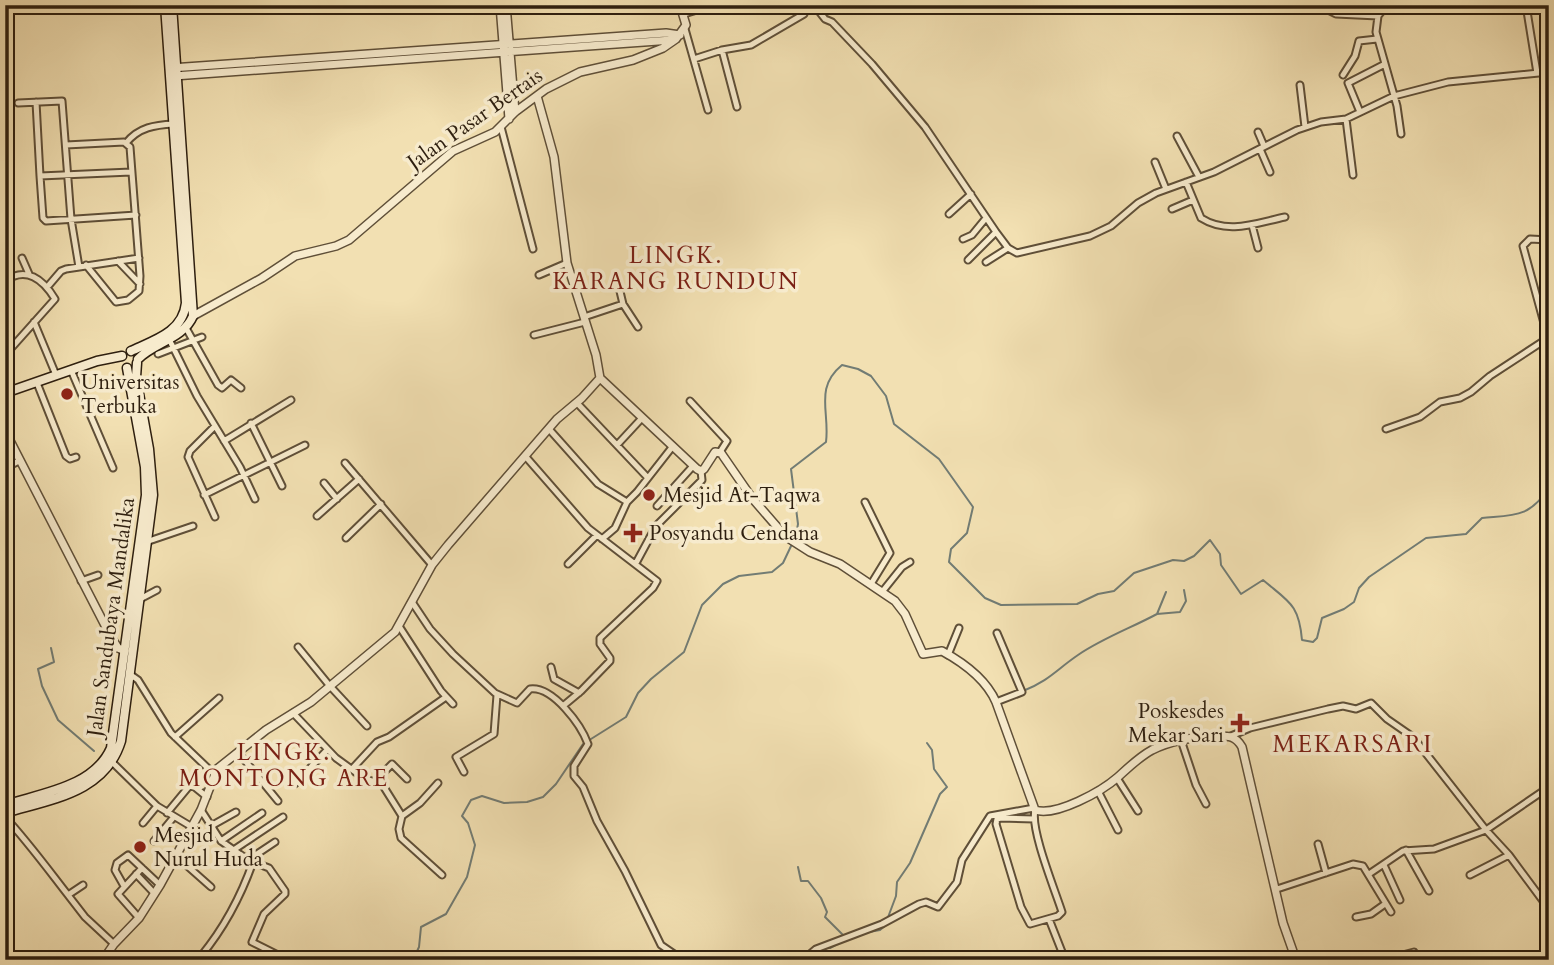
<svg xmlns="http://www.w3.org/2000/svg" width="1554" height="965" font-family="Cardo,serif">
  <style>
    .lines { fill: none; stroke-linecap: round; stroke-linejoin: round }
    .stream { stroke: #727c74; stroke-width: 2 }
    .minor-casing { stroke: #5f4f38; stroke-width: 9 }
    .tertiary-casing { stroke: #5f4f38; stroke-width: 10 }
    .secondary-casing { stroke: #2e1f0f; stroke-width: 11 }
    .minor { stroke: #f7ebcd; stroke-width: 5 }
    .tertiary { stroke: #f7ebcd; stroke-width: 7 }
    .secondary { stroke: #f7ebcd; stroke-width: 8 }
    .poi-dot { fill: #8f2418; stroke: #f7ebcd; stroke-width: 2.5 }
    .labels { text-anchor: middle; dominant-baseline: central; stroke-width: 7; stroke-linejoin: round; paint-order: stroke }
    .street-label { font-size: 21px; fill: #2e1f0f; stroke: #f7ebcd }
    .poi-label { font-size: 21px; fill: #2e1f0f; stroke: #f7ebcd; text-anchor: start }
    .neighbourhood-label { font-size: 23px; letter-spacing: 2px; fill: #7a1f14; stroke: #f7ebcd }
    .quarter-label { font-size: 24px; letter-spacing: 2px; fill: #7a1f14; stroke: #f7ebcd }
  </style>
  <rect width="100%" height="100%" fill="#f2e0b2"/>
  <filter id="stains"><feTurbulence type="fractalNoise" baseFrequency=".00286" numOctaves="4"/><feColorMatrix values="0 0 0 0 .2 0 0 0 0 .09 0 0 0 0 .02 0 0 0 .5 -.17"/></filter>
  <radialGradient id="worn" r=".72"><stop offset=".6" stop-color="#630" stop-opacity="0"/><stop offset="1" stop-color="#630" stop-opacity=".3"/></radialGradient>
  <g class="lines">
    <path class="stream" d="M795 540 798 524 791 469 826 442C830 412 814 388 842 365L858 369 871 376 886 396 894 424 939 459 973 507 967 533 951 549 949 562 985 598 1001 605 1077 604 1098 594 1114 591 1134 573 1173 560 1184 561 1194 556 1210 540 1220 554 1221 565 1241 594 1263 580C1289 602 1299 604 1302 640L1313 642 1317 638 1322 618 1344 609 1354 602 1359 588 1369 577 1426 538 1466 534 1482 518C1514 515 1529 518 1549 488
      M1157 614 1180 612 1186 601 1184 590
      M51 648 54 662 38 669 42 686 58 720 94 751
      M1023 691C1050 680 1056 670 1078 655 1103 638 1131 628 1157 614L1166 592
      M798 867 801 881H808L821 898 827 912 825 917 844 936
      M887 920 896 896 897 882 910 863 940 794 947 787 934 769 932 750 927 743
      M869 932 880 930 886 925
      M846 940 863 934
      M830 948 841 942
      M413 960 419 947 421 927 446 914 467 877 475 845 468 823 462 816 471 800 482 796 504 803 527 802 543 797 556 784 583 744 626 717 638 693 651 679 684 652 702 605 723 584 739 576 772 572 783 563 792 544"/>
    <defs>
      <path id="minor" d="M814 5 825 19 832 22 872 64 925 127 996 232 1008 248 1017 253 1090 236 1111 226 1138 203 1156 193 1214 172 1297 130 1321 122 1346 119 1394 96 1448 82 1549 72
        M1318 5 1336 14 1378 16
        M1387 5 1378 16 1376 32 1397 106 1401 134
        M1526 5 1537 73
        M684 14 713 5
        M685 29 708 110
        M722 50 751 45 804 14
        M694 59 722 50 737 107
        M1343 75 1355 56 1359 41 1377 39
        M1300 85 1305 127
        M36 102 40 176 131 172
        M18 103 62 101 71 219 79 267
        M1360 112 1348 83 1385 64
        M1346 119 1353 175
        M501 127 533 249
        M1258 132 1264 146
        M1177 136 1199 177
        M126 143C139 127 155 125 174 124
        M66 145 124 142 130 147 140 276 139 291 128 300 116 302 86 265
        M1260 149 1270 172
        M1155 162 1166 189
        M40 176 43 218 46 221 136 215
        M1186 182 1201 218C1228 235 1256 223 1285 217
        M1172 209 1193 200
        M949 214 971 194
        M1252 225 1258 248
        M963 239 972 235 986 218
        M22 258 29 274
        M968 260 996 232
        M118 261 140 284
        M986 262 1008 248
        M539 275 567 263
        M5 281C26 266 43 279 55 299L5 355
        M49 285 61 271 66 269 139 258
        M623 304 638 327
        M584 317 623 304 618 283
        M34 322 56 375
        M186 328 218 385 222 388 231 380 241 388
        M534 335 585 322
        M169 339 197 396 240 467 255 499
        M158 354 202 337
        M71 370 113 468
        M37 383 66 456 70 459 76 457
        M690 401 727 441 720 452
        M577 403 648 478
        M251 423 282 486
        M549 429 598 484 627 502
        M1386 429 1420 417 1440 402 1460 398 1471 392 1490 376 1548 338 1523 246 1530 239 1549 240
        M224 441 291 400
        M617 445 642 418
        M526 457 588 528 657 581 653 588 600 638V644L610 658V661L581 691 563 706
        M345 463 432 565
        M5 468 19 461
        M324 483 337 499
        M204 495 305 445
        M865 502 890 553 871 584
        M657 506 693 466
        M317 516 359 479
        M215 517 188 457 190 451 215 426
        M346 538 381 504
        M602 539 615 528 627 502 637 492 673 446
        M146 542 193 526
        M636 563 656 526 702 480 701 471
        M568 564 597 535
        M81 581 98 575
        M882 592 902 567 910 562
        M140 599 157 590
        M412 602 430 629 453 654 495 693 517 703 530 689C553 686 581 725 588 744L574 766V776L583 787 597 821 625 871 661 945 683 960
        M399 626 441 691 453 704
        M298 647 329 685 367 726
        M948 655 959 628
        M551 667 554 679 579 693
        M131 675 138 680 171 733 215 775
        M996 702 1022 692 997 633
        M293 713 336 758 365 779 382 784 402 816 399 829 401 838 442 875
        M1231 736 1250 728 1328 709 1343 706 1356 709 1371 703 1387 719 1413 737 1486 830 1549 787
        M175 737 219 698
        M1181 740 1196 785 1206 804
        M238 752 278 801
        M112 762 157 806 192 827
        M352 769 377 742 389 737 446 697
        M464 772 456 757 494 734 497 695
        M1117 778 1138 811
        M375 781 392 764 407 779
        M295 784 327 750
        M1098 791 1118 830
        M201 810 221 841 248 860 269 868 285 891V894L264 914 252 942 288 960
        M167 813 191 784 207 797
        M402 816 420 803 438 783
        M5 817C28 842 47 868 68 895
        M1034 819 1001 818 997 819 996 824 1021 907 1030 924 1058 916 1062 912C1055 890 1030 829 1035 810
        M143 823 157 806
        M211 826 236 812
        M154 841 173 818
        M221 841 262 813
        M1318 844 1326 873
        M1406 850 1429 891
        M232 851 283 817
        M176 856 211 887
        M248 860 275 842
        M1384 865 1400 900
        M136 874 154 893
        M1369 874 1403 851 1434 849 1486 830 1509 855 1549 909
        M1470 875 1509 855
        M83 885 68 895 85 917 114 944
        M124 886 115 870 117 863 128 855 160 885
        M1277 889 1353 864 1363 866 1391 912
        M1356 917 1371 914 1385 904
        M139 918 118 894 142 868
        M1049 919 1062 952
        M201 956C224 928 241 896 253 862
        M24 959V960
        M803 960 816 949 882 924 919 904 926 902 938 907 957 882 962 860 990 816 1034 808
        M1383 960 1414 952"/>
      <path id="tertiary" d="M500 5 509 119
        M506 5 515 112
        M171 68 666 33 680 35
        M174 76 672 40
        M193 316 262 278 295 256 336 246 349 240 453 151 495 132 515 112 546 89 580 72 633 60 663 48 676 39 686 25 680 5
        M600 378 697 469 701 471 704 469 715 452 721 453 752 498 785 536 810 552 840 564 895 601 905 614 923 654 942 651C964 663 986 679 996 702L1035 810C1056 817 1102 791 1118 777 1129 767 1139 757 1152 750 1172 740 1193 737 1215 736 1228 736 1235 735 1242 747L1283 923 1296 960
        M5 431 111 637 118 648 125 651
        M103 960 114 944 139 918 160 885 201 810 217 769 266 730 311 702 395 632 432 565 448 545 557 419 582 398 600 378 596 355 567 263 554 157 537 96"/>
      <path id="secondary" d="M131 351C155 340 183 332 186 303L165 5
        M138 359C155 342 183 339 193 316L172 5
        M5 393 97 361 122 356
        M5 805C42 793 94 787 111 748L146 495 145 467 127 368
        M5 813C51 799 105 793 121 741L153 495 149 449 136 377 137 363"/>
    </defs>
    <use href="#minor" class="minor-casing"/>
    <use href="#tertiary" class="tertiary-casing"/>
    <use href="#secondary" class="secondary-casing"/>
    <use href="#minor" class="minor"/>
    <use href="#tertiary" class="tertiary"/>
    <use href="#secondary" class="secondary"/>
  </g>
  <g class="poi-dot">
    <circle cx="67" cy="394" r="7"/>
    <circle cx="649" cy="495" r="7"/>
    <path d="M629.5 522.5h7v7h7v7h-7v7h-7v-7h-7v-7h7z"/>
    <path d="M1236.5 712.5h7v7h7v7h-7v7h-7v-7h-7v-7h7z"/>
    <circle cx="140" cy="847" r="7"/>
  </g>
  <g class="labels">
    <g class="street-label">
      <text transform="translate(475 119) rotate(-35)">Jalan Pasar Bertais</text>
      <text transform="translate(111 617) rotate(-82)">Jalan Sandubaya Mandalika</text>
    </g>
    <g class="poi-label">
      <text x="81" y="382">Universitas<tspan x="81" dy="24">Terbuka</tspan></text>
      <text x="663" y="495">Mesjid At-Taqwa</text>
      <text x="649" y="533">Posyandu Cendana</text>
      <text x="1224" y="711" text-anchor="end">Poskesdes<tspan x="1224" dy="24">Mekar Sari</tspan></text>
      <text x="154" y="835">Mesjid<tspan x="154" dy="24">Nurul Huda</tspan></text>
    </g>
    <g class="neighbourhood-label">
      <text x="676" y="255">LINGK.<tspan x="676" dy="26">KARANG RUNDUN</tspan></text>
      <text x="284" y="752">LINGK.<tspan x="284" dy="26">MONTONG ARE</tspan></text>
    </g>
    <g class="quarter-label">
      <text x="1353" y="744">MEKARSARI</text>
    </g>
  </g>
  <rect width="1554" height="965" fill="none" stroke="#f2e0b2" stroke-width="28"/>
  <rect x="7" y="7" width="1540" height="951" fill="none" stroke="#2e1f0f" stroke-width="3.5"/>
  <rect x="14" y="14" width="1526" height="937" fill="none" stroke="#2e1f0f" stroke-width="2"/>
  <rect width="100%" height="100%" filter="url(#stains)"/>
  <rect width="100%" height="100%" fill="url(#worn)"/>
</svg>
